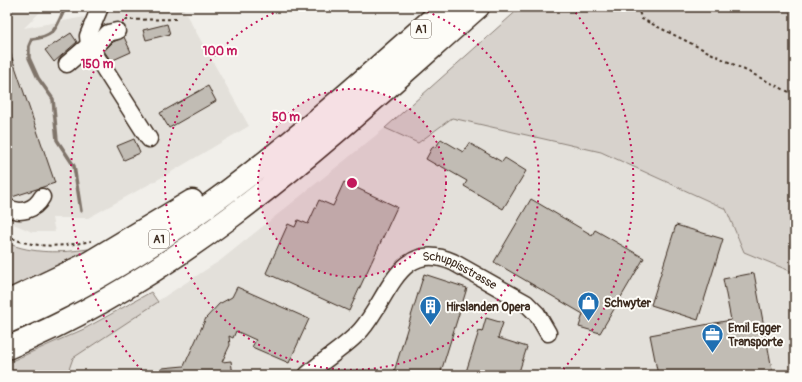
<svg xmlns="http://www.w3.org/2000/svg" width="802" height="382" font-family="Pangolin,sans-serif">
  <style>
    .built { fill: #e3e0da }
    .green { fill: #d7d2cc; stroke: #897e75 }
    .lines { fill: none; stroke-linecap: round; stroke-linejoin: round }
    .stream { stroke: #80746b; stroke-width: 3.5 }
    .building { fill: #c1bcb4; stroke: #3b2a1e }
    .minor-casing { stroke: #3b2a1e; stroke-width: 19 }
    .highway-casing { stroke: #3b2a1e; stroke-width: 25 }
    .path { stroke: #3b2a1e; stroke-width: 2; stroke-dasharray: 3 3; stroke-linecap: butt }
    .minor { stroke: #fdfcf7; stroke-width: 16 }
    .highway { stroke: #fdfcf7; stroke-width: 22 }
    .ring { fill: none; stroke: #c2185b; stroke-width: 2; stroke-dasharray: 2 4 }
    .labels { text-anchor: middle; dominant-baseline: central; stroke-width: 4; stroke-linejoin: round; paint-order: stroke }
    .shield { fill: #fdfcf7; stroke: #75695f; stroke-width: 1 }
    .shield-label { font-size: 11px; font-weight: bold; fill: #3b2a1e }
    .street-label { font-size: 12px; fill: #3b2a1e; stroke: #fdfcf7 }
    .poi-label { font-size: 12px; font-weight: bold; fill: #3b2a1e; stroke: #fdfcf7; text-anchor: start }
    .centre { fill: #c2185b; stroke: #fdfcf7; stroke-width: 2 }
    .ring-label { font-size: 12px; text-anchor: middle; font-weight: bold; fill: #c2185b; stroke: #fdfcf7; stroke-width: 4; stroke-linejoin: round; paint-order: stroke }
  </style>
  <rect width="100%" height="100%" fill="#f1efea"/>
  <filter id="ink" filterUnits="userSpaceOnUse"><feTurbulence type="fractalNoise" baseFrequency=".025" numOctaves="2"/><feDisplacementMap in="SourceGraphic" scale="8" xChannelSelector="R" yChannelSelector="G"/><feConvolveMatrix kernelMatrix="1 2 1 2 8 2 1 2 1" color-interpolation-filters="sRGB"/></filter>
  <g filter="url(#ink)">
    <path class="built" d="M7 7H45L24 28 107 13 160 7H182L249 126 166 175 88 218H52L55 232H32L7 221Z
      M452 118 601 152 726 209 744 252 795 273V375H65L71 357 221 260 385 128 418 143Z"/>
    <path class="green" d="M521 7H795V273L744 252 726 209 601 152 452 118 418 143 385 128Z
      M7 243C33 254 61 253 88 249L89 252 7 294Z
      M151 292 158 302 73 358 67 375H7V363L84 329Z"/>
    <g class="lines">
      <path class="stream" d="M66 7C55 26 58 36 32 39L29 46V58L38 78 53 99 57 140 74 166 81 211"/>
    </g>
    <path class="building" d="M167 24 170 34 146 40 143 30Z
      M71 33 77 42 54 62 45 50Z
      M124 37 131 52 111 61 104 51 113 42Z
      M7 49H9L55 183 9 198H7Z
      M208 86 216 101 169 128 160 113Z
      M134 139 140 153 124 160 117 146Z
      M441 139 463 152 469 143 502 162 505 158 526 171 503 209 464 186 467 181 439 165 438 166 426 159 433 146 436 147Z
      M344 182 397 207 349 311 266 273 288 224 295 227 298 220 308 224 319 200 333 206Z
      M531 199 592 235 595 230 644 258 600 333 579 327 583 314 494 262Z
      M676 225 723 239 698 320 651 305Z
      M754 273 773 375H658L650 335 731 320 723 279Z
      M424 274 467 288 440 375H393Z
      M237 287 309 319 289 363 252 347 256 340 236 331 233 338 229 336 230 345 222 362 231 361 233 375H162V368L184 366 206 318 219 304 232 297Z
      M486 318 503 323 498 338 527 347 518 375H465L479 331 482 332Z"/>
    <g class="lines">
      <defs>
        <g id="minor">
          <path d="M100 7 88 36 89 45 149 139"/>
          <path d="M92 51 108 33 117 31"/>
          <path d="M67 64 89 45"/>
          <path d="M7 207C20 215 35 210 42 197"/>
          <path id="s1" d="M307 375C324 359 346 347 361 330 389 298 399 238 453 262L526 303 537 314 548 333"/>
        </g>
        <path id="highway" d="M7 302 87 264 192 201
          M7 322C175 252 311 126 446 7
          M7 348C188 274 333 135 478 7"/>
      </defs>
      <use href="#minor" class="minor-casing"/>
      <use href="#highway" class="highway-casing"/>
      <path class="path" d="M637 7 642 19 795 95
        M125 20 178 19
        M7 236C34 249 62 247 91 241"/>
      <use href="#minor" class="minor"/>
      <use href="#highway" class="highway"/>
    </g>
  </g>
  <circle cx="352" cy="183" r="94" fill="#c2185b" fill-opacity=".12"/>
  <g class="ring">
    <circle cx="352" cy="183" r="94"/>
    <path d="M416 7A187 187 0 1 1 288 7"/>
    <path d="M146 375A281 281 0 0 1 132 8M572 8A281 281 0 0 1 558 375"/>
  </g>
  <defs>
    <symbol id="shop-pin" viewBox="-11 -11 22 30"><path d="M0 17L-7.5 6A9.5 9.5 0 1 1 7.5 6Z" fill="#1f6fb2" stroke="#fdfcf7"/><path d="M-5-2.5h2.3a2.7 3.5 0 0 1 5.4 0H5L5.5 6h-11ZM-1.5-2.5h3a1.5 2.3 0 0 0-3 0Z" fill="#fff"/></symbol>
    <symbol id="building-pin" viewBox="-11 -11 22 30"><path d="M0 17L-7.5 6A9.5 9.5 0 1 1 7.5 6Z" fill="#1f6fb2" stroke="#fdfcf7"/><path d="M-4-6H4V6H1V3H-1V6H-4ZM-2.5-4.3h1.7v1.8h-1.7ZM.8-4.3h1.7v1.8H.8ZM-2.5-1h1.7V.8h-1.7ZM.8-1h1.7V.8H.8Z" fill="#fff"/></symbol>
    <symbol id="office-pin" viewBox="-11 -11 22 30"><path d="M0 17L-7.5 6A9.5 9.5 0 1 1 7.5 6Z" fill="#1f6fb2" stroke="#fdfcf7"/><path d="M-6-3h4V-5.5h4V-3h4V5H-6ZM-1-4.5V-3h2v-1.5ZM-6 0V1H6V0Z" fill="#fff"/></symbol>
  </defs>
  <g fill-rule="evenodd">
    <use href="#shop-pin" x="576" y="290" width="25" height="34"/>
    <use href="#building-pin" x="418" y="294" width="25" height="34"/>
    <use href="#office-pin" x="700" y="322" width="25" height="34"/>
  </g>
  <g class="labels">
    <g class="shield">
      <rect x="411" y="20" width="20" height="18" rx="3"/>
      <rect x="149" y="230" width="20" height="18" rx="3"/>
    </g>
    <g class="shield-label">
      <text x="421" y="29">A1</text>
      <text x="159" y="239">A1</text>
    </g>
    <g class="street-label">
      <text stroke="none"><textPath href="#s1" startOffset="208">Schuppisstrasse</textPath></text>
    </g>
    <g class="poi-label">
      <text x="604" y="303">Schwyter</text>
      <text x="446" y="307">Hirslanden Opera</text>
      <text x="728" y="328">Emil Egger<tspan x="728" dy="14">Transporte</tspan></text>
    </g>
  </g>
  <circle cx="352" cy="183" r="6" class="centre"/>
  <g class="ring-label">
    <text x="220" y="55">100 m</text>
    <text x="97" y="68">150 m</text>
    <text x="286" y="121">50 m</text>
  </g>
  <rect width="802" height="382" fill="none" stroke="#fdfcf7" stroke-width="24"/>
  <rect x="12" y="12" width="778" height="358" fill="none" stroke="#3b2a1e" stroke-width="1.5" filter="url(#ink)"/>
</svg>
